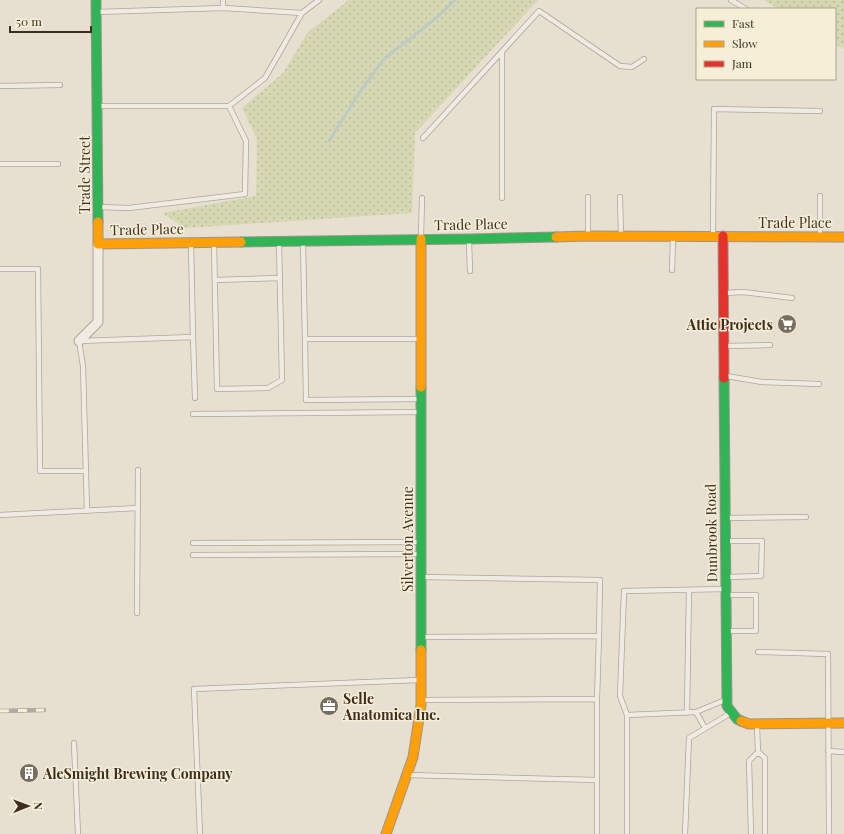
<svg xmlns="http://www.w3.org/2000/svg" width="844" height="834" font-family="'Playfair Display',serif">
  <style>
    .grass { fill: url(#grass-dots) }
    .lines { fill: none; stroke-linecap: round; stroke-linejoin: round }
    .stream { stroke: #bcccc2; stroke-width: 3 }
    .lane-casing { stroke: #ada599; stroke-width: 6 }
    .street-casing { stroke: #ada599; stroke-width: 11 }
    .fast-casing { stroke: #9c958a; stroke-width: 11 }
    .slow-casing { stroke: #9c958a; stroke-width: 11 }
    .jam-casing { stroke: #9c958a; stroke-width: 11 }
    .lane { stroke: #efebe3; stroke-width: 4.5 }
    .street { stroke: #efebe3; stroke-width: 9 }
    .fast { stroke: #30b455; stroke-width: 9 }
    .slow { stroke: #ff9f0a; stroke-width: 9 }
    .jam { stroke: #e5322d; stroke-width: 9 }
    .rail-casing { stroke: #afaaa2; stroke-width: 4.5 }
    .rail { stroke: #f7eed8; stroke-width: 3; stroke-dasharray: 9; stroke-linecap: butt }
    .labels { text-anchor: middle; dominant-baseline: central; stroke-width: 3; stroke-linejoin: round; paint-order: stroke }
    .street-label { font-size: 14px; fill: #3d2e20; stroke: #f7eed8 }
    .poi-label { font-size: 14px; font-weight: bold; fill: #3d2e20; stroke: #f7eed8; text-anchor: start }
  </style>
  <defs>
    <pattern id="grass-dots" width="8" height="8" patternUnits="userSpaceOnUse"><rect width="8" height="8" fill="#d6d7b3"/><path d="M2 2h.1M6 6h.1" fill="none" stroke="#b9b99a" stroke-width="1.8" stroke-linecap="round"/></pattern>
  </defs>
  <rect width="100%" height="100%" fill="#e7e0d1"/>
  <path class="grass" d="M349 0H538L415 133 412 213 185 228 162 213 256 196 257 139 242 108 283 73 308 32Z
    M764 0H844V49L835 44V9H779Z"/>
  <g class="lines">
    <path class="stream" d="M329 141 361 90 384 59 436 18 455 0"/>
    <defs>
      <path id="lane" d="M731 0 746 9
        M97 12 223 8V0
        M302 13 319 0
        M502 52V198
        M0 86 60 85
        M99 106H229
        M423 138 539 11 620 66 632 67 644 59
        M0 164H58
        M820 196V235
        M620 197 621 235
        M98 207 129 208 245 194 246 141 229 106 265 78 302 13 223 8
        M713 234 714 109 820 111
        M588 236V197
        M421 237 422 198
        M469 241 470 271
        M214 243 217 389 268 388 282 380 279 243
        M303 243 305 339H421
        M191 244 193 337 195 398
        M0 269H38L40 471H86
        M672 270 673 238
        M215 280 280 278
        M725 293 743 292 792 298
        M305 339 306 400 420 399
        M726 346 770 345
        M726 376 762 382 819 384
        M193 414 420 412
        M87 510 83 366 79 341 193 337
        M0 515 138 508
        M727 518 806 517
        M728 541H762L761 576 728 577
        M193 543 420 542
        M193 555 420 554
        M137 613 138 470
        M727 631H756V595H728
        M423 637 599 636 600 580 423 577
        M758 652 828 654 829 834
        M597 699 599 636
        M696 712 705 728
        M687 713 689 590
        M627 715 620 696 624 591 725 589
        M757 726 758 752
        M74 743 78 834
        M828 751 844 752
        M408 775 597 780V699L423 700
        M200 834 194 689 419 680
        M597 834V780
        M627 834V715L696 712 725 700
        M685 834 689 738 731 713
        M751 834 749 761 758 752 765 758V834"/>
      <path id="street" d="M79 341 98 322V244"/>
      <path id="fast" d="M96 0 98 222
        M241 242 469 239 556 237
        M724 378 727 706 737 719 741 721
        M421 387V650"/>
      <path id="slow" d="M98 222V244L241 242
        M556 237 588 236 844 237
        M421 239V387
        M741 721 749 724 844 723
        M386 834 413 757 421 705V650"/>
      <path id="jam" d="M723 236 724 378"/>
    </defs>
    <use href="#lane" class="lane-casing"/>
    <use href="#street" class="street-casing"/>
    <use href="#fast" class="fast-casing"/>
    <use href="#slow" class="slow-casing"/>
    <use href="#jam" class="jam-casing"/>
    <use href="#lane" class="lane"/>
    <use href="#street" class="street"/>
    <use href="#fast" class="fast"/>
    <use href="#slow" class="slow"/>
    <use href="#jam" class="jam"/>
    <defs>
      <path id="rail" d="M0 711 44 710"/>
    </defs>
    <use href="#rail" class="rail-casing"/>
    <use href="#rail" class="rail"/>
  </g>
  <defs>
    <symbol id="supermarket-disc" viewBox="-11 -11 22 22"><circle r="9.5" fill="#786c5e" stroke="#f7eed8"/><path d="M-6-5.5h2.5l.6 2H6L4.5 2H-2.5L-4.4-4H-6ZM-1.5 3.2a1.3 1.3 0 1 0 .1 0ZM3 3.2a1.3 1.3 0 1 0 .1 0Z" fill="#fff"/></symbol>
    <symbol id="office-disc" viewBox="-11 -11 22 22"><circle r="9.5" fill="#786c5e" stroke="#f7eed8"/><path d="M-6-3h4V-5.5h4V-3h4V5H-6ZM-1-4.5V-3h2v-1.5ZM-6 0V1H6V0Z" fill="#fff"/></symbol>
    <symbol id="building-disc" viewBox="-11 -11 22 22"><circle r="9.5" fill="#786c5e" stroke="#f7eed8"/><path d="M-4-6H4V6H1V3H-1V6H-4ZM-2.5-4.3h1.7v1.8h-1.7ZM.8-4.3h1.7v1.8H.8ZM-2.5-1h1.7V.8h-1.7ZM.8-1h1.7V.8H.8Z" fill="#fff"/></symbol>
  </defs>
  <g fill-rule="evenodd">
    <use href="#supermarket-disc" x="776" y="313" width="22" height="22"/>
    <use href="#office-disc" x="318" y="695" width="22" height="22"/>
    <use href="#building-disc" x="18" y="762" width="22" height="22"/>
  </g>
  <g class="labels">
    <g class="street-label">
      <text transform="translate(84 175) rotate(-90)">Trade Street</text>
      <text x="795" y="222">Trade Place</text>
      <text transform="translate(471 224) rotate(-1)">Trade Place</text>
      <text transform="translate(147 229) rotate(-1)">Trade Place</text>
      <text transform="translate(711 533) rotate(-91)">Dunbrook Road</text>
      <text transform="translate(407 539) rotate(-90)">Silverton Avenue</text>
    </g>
    <g class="poi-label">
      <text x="773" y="324" text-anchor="end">Attic Projects</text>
      <text x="343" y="698">Selle<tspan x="343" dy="16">Anatomica Inc.</tspan></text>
      <text x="43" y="773">AleSmight Brewing Company</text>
    </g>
  </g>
  <rect x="696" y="8" width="140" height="72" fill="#f7eed8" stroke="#ada18e"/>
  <rect x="704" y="21" width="20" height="6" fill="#30b455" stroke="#ada18e"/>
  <text x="732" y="28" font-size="12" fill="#3d2e20">Fast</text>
  <rect x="704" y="41" width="20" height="6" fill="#ff9f0a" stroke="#ada18e"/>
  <text x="732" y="48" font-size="12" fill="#3d2e20">Slow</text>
  <rect x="704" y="61" width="20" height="6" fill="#e5322d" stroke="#ada18e"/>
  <text x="732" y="68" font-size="12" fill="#3d2e20">Jam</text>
  <g transform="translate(28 806) rotate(89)" stroke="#f7eed8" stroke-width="3" paint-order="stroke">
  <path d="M0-3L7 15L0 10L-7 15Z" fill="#3d2e20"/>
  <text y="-6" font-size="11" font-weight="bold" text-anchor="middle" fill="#3d2e20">N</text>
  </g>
  <path d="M10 26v6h81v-6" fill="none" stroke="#3d2e20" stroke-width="2"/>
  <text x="16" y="26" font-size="12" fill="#3d2e20" stroke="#f7eed8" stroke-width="3" paint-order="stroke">50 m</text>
</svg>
